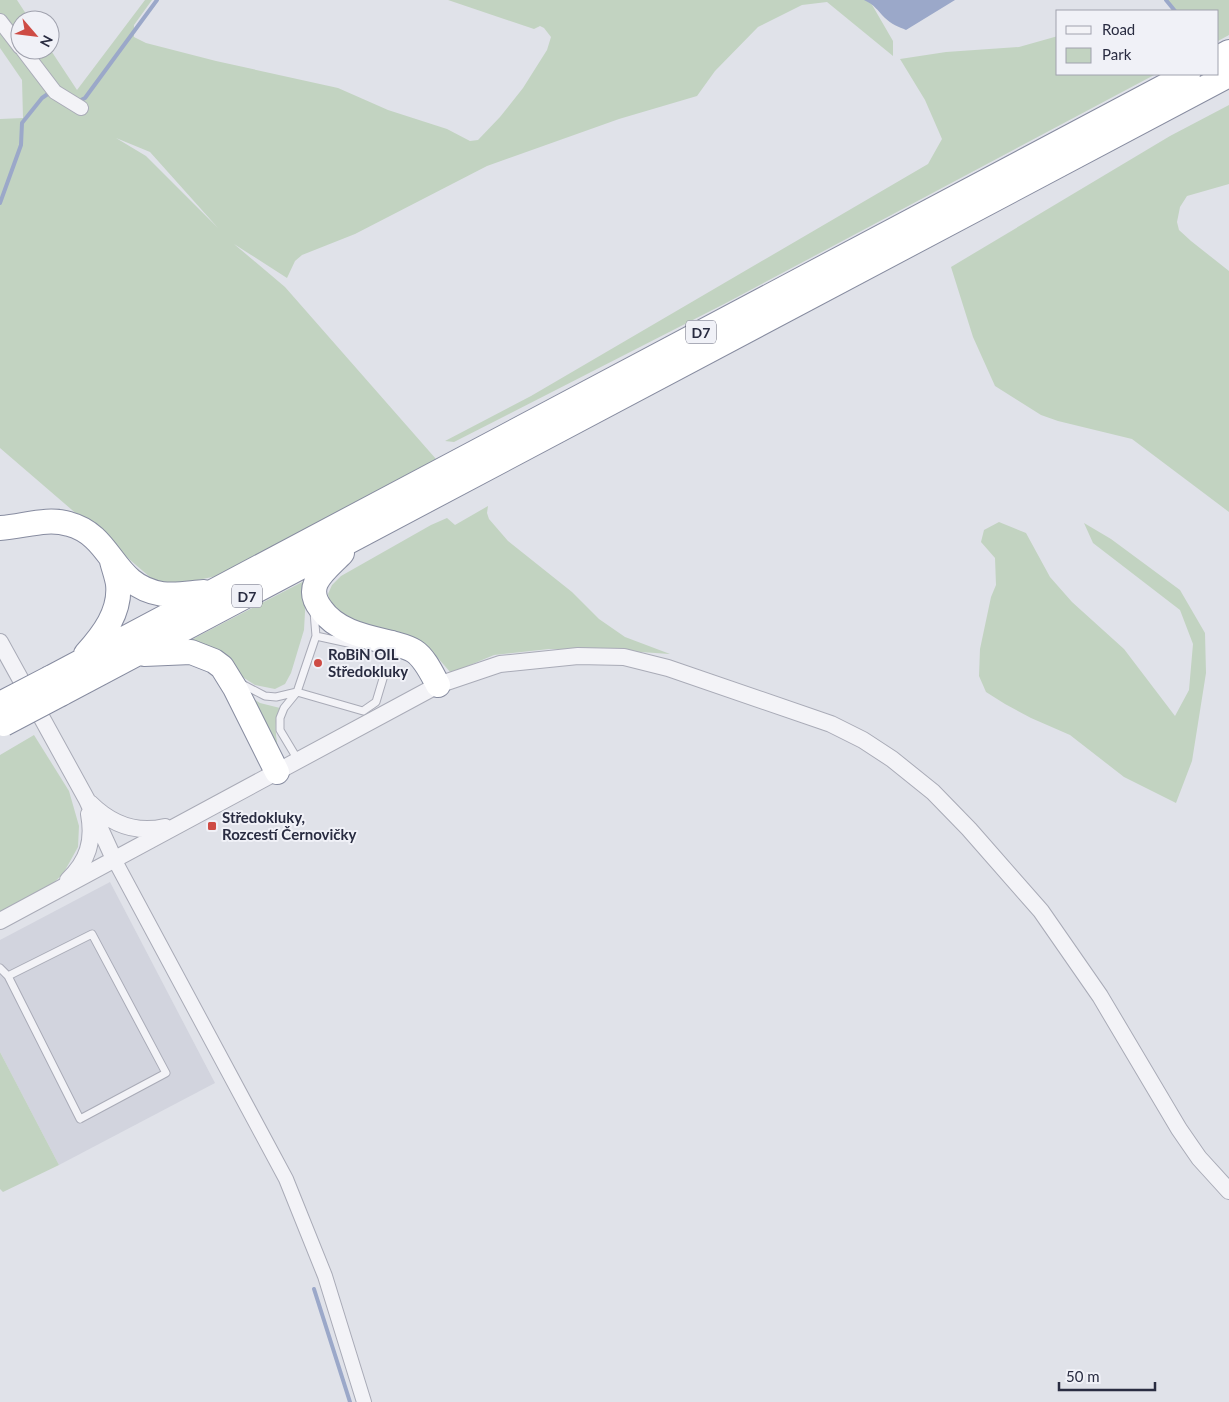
<svg xmlns="http://www.w3.org/2000/svg" width="1229" height="1402" font-family="Lato,sans-serif">
  <style>
    .built { fill: #d2d4de }
    .green { fill: #c2d3c1; fill-rule: evenodd }
    .water { fill: #9ba8c9 }
    .lines { fill: none; stroke-linecap: round; stroke-linejoin: round }
    .stream { stroke: #9ba8c9; stroke-width: 4 }
    .service-casing { stroke: #a9abb7; stroke-width: 9 }
    .minor-casing { stroke: #a9abb7; stroke-width: 16 }
    .tertiary-casing { stroke: #a9abb7; stroke-width: 18 }
    .motorway-casing { stroke: #878ca0; stroke-width: 26 }
    .service { stroke: #f3f3f7; stroke-width: 7 }
    .minor { stroke: #f3f3f7; stroke-width: 14 }
    .tertiary { stroke: #f3f3f7; stroke-width: 16 }
    .motorway { stroke: #fff; stroke-width: 24 }
    .motorway-bridge-casing { stroke: #878ca0; stroke-width: 26; stroke-linecap: butt }
    .motorway-bridge { stroke: #fff; stroke-width: 24 }
    .poi-dot { fill: #ce4c45; stroke: #f0f1f7; stroke-width: 2 }
    .labels { text-anchor: middle; dominant-baseline: central; stroke-width: 4; stroke-linejoin: round; paint-order: stroke }
    .shield { fill: #f0f1f7; stroke: #656778; stroke-width: 1 }
    .shield-label { font-size: 14px; font-weight: bold; fill: #292c41 }
    .poi-label { font-size: 15px; font-weight: bold; fill: #292c41; stroke: #f0f1f7; text-anchor: start }
  </style>
  <rect width="100%" height="100%" fill="#e0e2e9"/>
  <path class="built" d="M110 882 215 1083 59 1165 0 1052V940Z"/>
  <path class="green" d="M0 0H17L30 20H20V50L50 49 77 90 145 0H152L134 25V37L146 43 216 61 338 88 388 110 447 129 470 141 478 140 500 117 523 88 547 50 551 37 544 28 540 26 534 29 448 0H867L871 3 893 41V56L827 2 802 5 758 27 715 71 697 96 619 119 487 166 355 234 302 255 295 261 287 278 234 244 285 287 436 459 217 576 188 582 158 584 0 448V119L23 118 22 80 0 48ZM116 138 150 152 218 228 146 156Z
    M1166 0H1229V35L1218 41V11H1175Z
    M1058 36V74H1156L726 303 454 442 445 441 531 396 928 164 942 139 925 100 900 59 946 52 1019 47Z
    M1229 105V184L1187 196 1180 207 1177 222 1179 230 1191 241 1229 271V512L1132 439 1058 421 1041 415 995 386 973 337 951 267 1170 136Z
    M488 506 487 513 489 519 508 541 572 592 599 619 625 637 670 654 611 650 549 649 494 655 451 673 430 649 358 629 330 604 328 594 332 585 341 576 431 525 447 518 455 525Z
    M999 522 1026 533 1050 577 1072 602 1124 649 1175 716 1189 690 1193 644 1180 610 1093 543 1084 523 1111 539 1180 590 1205 633 1206 673 1192 761 1176 803 1124 777 1070 735 1031 718 1005 704 986 692 979 676 980 649 991 597 996 585 995 558 981 542 984 530Z
    M310 578 306 594 304 630 291 673 285 684 275 689 255 685 241 676 183 644Z
    M249 696 260 703 280 708C272 724 277 742 280 759Z
    M34 735 69 791 79 826 78 847 63 874 49 887 0 912V755Z
    M0 1052 59 1165 3 1192 0 1189Z"/>
  <path class="water" d="M864 0H955L906 30C899 27 891 24 885 18 877 10 875 5 864 0Z"/>
  <g class="lines">
    <path class="stream" d="M1166 0 1175 11
      M77 102 85 98 157 0
      M0 203 21 145 22 123 42 98 52 91
      M314 1289 350 1402"/>
    <defs>
      <path id="service" d="M316 636 357 645
        M240 683 265 696 276 697 297 692 363 711 376 702 385 672
        M298 760 280 730V718L284 708 297 692 316 636 314 612
        M0 968 8 976 80 1119 166 1073 92 934 8 976"/>
      <path id="minor" d="M0 21 20 47
        M23 50 55 92 81 108
        M114 859 286 1179 325 1276 364 1402"/>
      <path id="tertiary" d="M0 642 87 800 114 859
        M90 803C111 824 135 834 165 827
        M68 880C88 861 94 841 89 814
        M0 921 438 685 500 664 578 656 624 657 668 668 831 724 863 740 892 759 933 792 969 829 1041 911 1100 996 1179 1129 1199 1158 1229 1191"/>
      <path id="motorway" d="M1218 58 1229 52
        M0 528C23 527 46 517 69 524 114 536 111 586 162 594 176 596 190 593 204 592
        M342 553C326 570 302 585 321 609 337 632 367 637 392 643 399 645 408 647 414 651 425 658 432 674 438 685
        M86 654C103 635 121 612 118 584 117 577 114 569 112 561
        M144 654 191 652 214 661 222 667 235 688 277 772
        M50 678 1188 74
        M61 694 1229 75"/>
    </defs>
    <use href="#service" class="service-casing"/>
    <use href="#minor" class="minor-casing"/>
    <use href="#tertiary" class="tertiary-casing"/>
    <use href="#motorway" class="motorway-casing"/>
    <use href="#service" class="service"/>
    <use href="#minor" class="minor"/>
    <use href="#tertiary" class="tertiary"/>
    <use href="#motorway" class="motorway"/>
    <defs>
      <path id="motorway-bridge" d="M0 704 50 678
        M4 724 61 694"/>
    </defs>
    <use href="#motorway-bridge" class="motorway-bridge-casing"/>
    <use href="#motorway-bridge" class="motorway-bridge"/>
  </g>
  <g class="poi-dot">
    <circle cx="318" cy="663" r="5"/>
    <rect x="207" y="821" width="10" height="10" rx="2.5"/>
  </g>
  <g class="labels">
    <g class="shield">
      <rect x="686" y="320.5" width="30" height="23" rx="4"/>
      <rect x="232" y="584.5" width="30" height="23" rx="4"/>
    </g>
    <g class="shield-label">
      <text x="701" y="332">D7</text>
      <text x="247" y="596">D7</text>
    </g>
    <g class="poi-label">
      <text x="328" y="654">RoBiN OIL<tspan x="328" dy="17">Středokluky</tspan></text>
      <text x="222" y="817">Středokluky,<tspan x="222" dy="17">Rozcestí Černovičky</tspan></text>
    </g>
  </g>
  <rect x="1056" y="10" width="162" height="65" fill="#f0f1f7" stroke="#a0a2ae"/>
  <rect x="1066" y="26" width="25" height="8" fill="#f3f3f7" stroke="#a0a2ae"/>
  <text x="1102" y="35" font-size="15" fill="#292c41">Road</text>
  <rect x="1066" y="48" width="25" height="15" fill="#c2d3c1" stroke="#a0a2ae"/>
  <text x="1102" y="60" font-size="15" fill="#292c41">Park</text>
  <g transform="translate(35 35) rotate(118)"><circle r="24" fill="#f0f1f7" stroke="#a0a2ae"/>
  <path d="M0-4L9 19L0 12L-9 19Z" fill="#ce4c45"/>
  <text y="-8" font-size="14" font-weight="bold" text-anchor="middle" fill="#292c41">N</text>
  </g>
  <path d="M1059 1382v8h96v-8" fill="none" stroke="#292c41" stroke-width="2.5"/>
  <text x="1066" y="1382" font-size="15" fill="#292c41" stroke="#f0f1f7" stroke-width="4" paint-order="stroke">50 m</text>
</svg>
